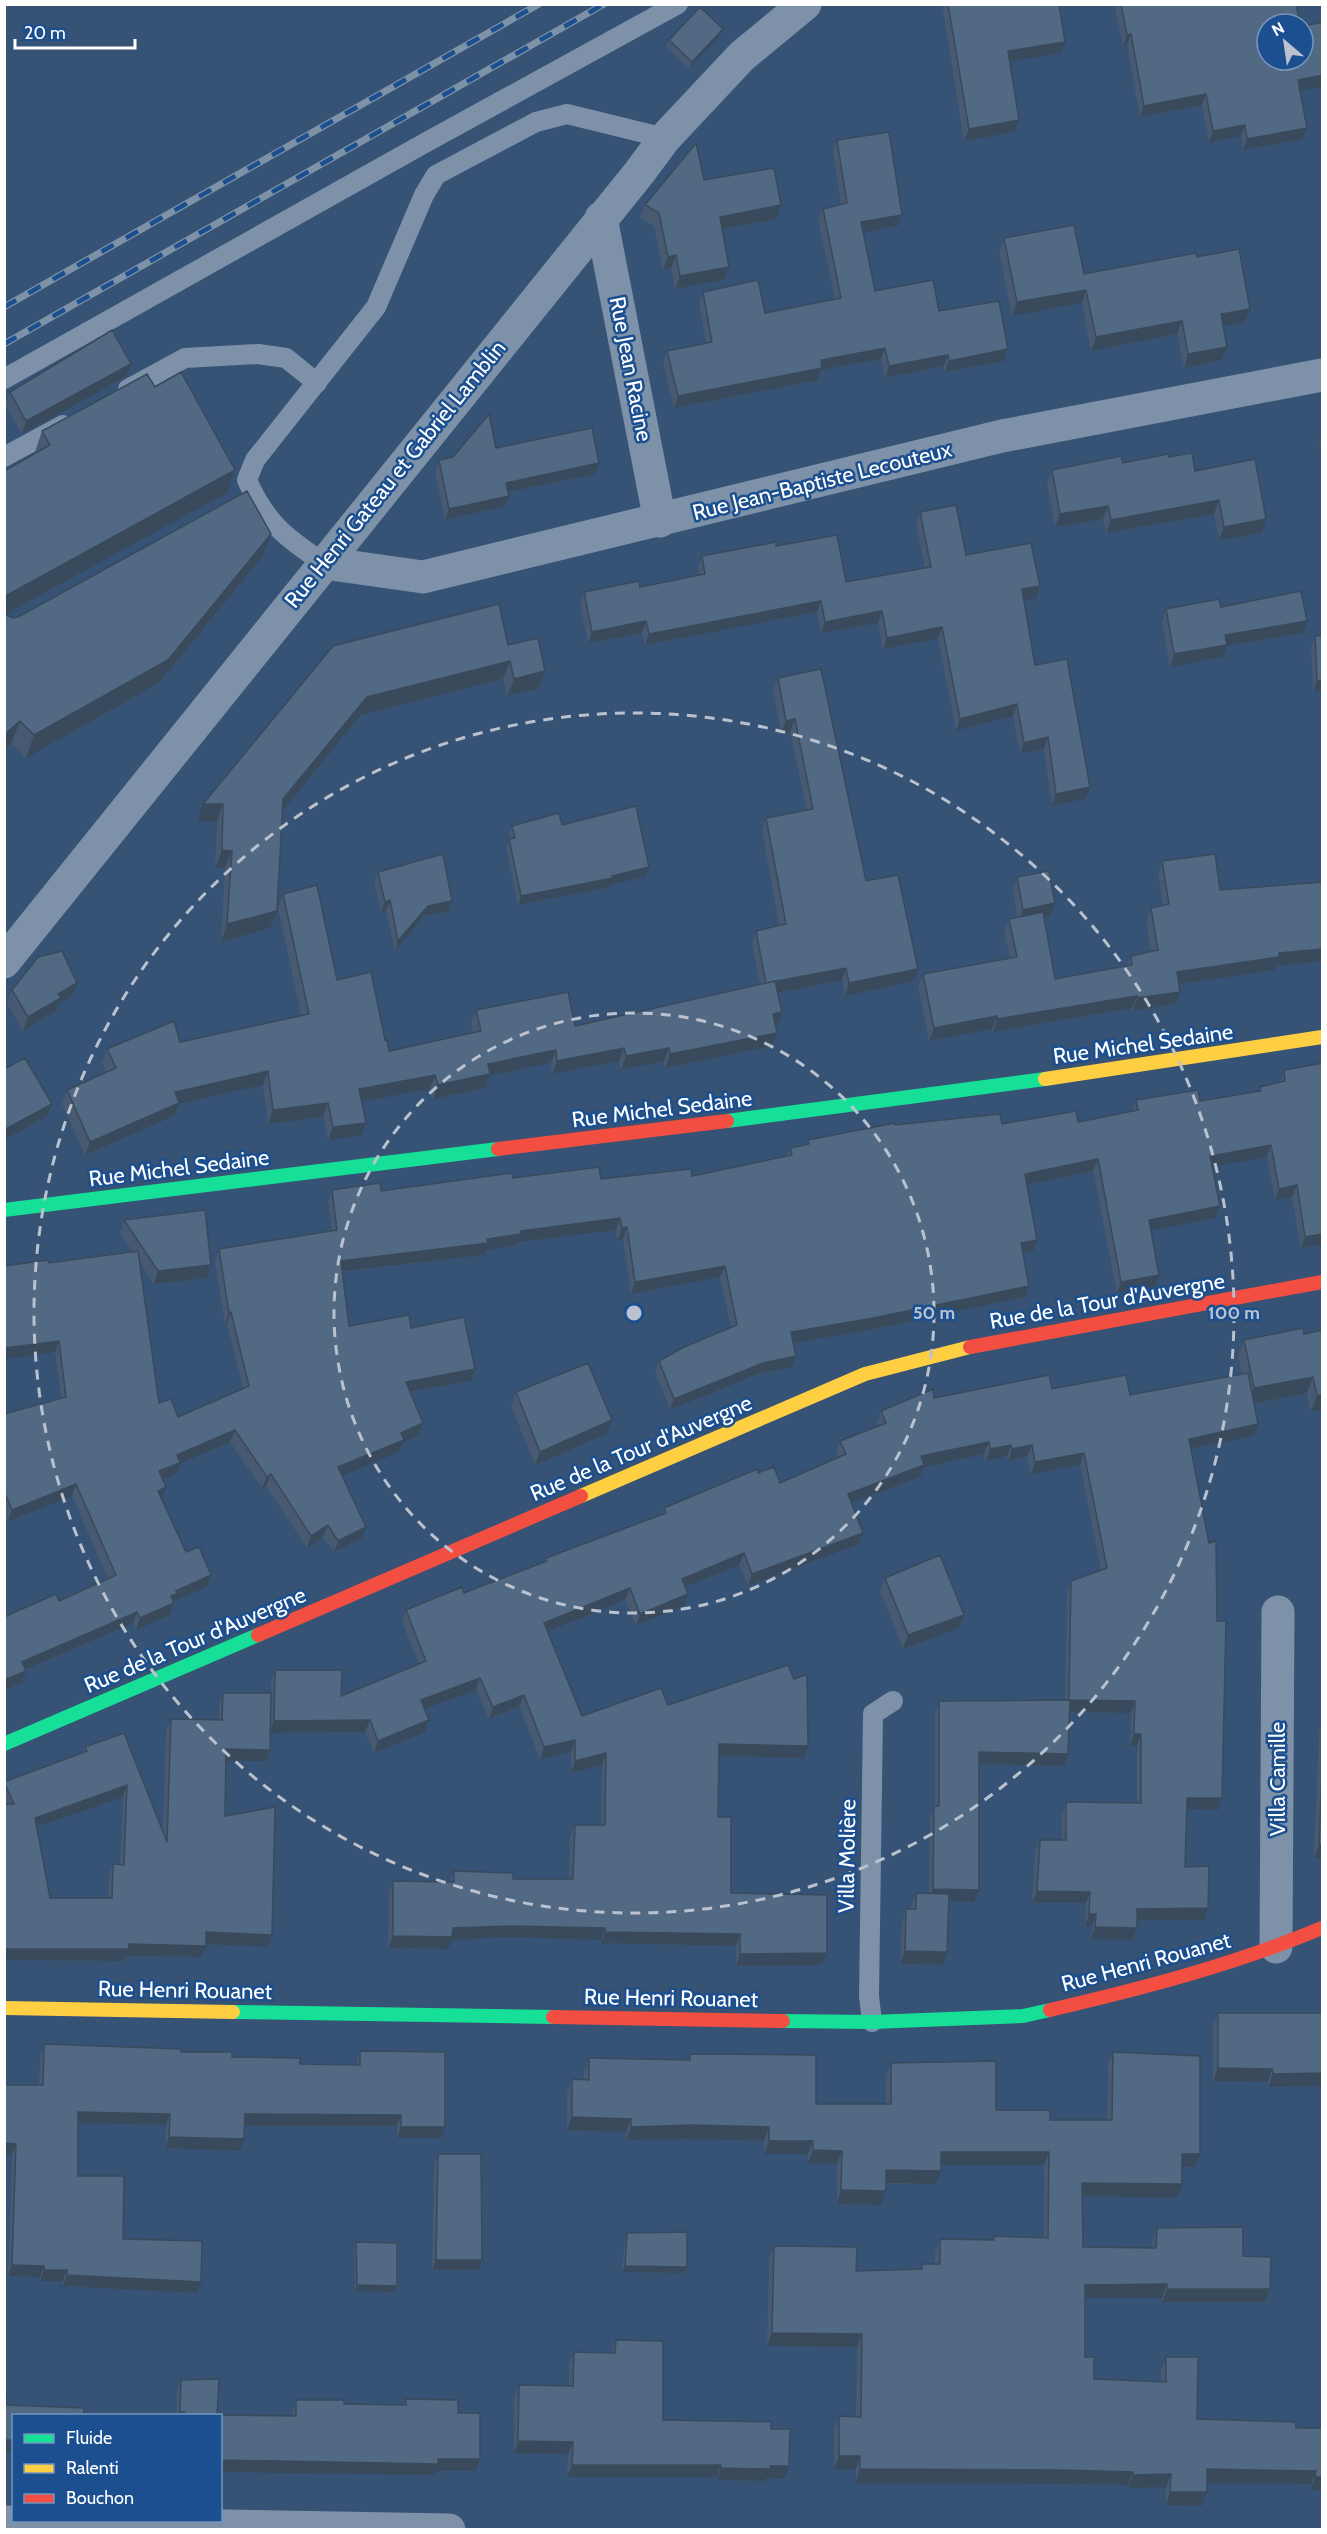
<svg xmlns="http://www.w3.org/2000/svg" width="1327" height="2534" font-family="Cabin,sans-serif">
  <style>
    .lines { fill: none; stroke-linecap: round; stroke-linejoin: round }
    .lane { stroke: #7d92a8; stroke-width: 20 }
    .street { stroke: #7d92a8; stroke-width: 33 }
    .fast { stroke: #16e098; stroke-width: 14 }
    .slow { stroke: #ffcf43; stroke-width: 14 }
    .jam { stroke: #f24e42; stroke-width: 14 }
    .rail-casing { stroke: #7e92a7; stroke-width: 7 }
    .rail { stroke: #1b4f8f; stroke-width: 4.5; stroke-dasharray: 14; stroke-linecap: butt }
    .wall { fill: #475a72; fill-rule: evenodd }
    .shaded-wall { fill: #394a5c }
    .building { fill: #526984; stroke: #394a5c; stroke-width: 1.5; fill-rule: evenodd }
    .ring { fill: none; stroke: #b9c2ce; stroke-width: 3; stroke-dasharray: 10 8 }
    .labels { text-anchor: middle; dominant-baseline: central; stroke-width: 5; stroke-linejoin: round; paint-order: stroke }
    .street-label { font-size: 22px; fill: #fff; stroke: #1b4f8f }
    .centre { fill: #b9c2ce; stroke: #1b4f8f; stroke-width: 3 }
    .ring-label { font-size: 18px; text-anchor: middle; font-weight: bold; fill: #b9c2ce; stroke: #1b4f8f; stroke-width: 5; stroke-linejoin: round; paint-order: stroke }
  </style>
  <rect width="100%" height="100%" fill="#365274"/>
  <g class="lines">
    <path class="lane" d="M4 379 423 144 678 4
      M128 389 185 358 258 354 286 358 317 383
      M4 457 63 425
      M324 563C287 539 265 522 247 480L255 460 376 307 424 195 436 175 536 122 567 114 665 138
      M872 2022 869 1996 873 1714 893 1701"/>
    <path class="street" d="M601 218 660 521
      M324 563 423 577 1002 436 1322 375
      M4 962 639 173 665 138 742 56 805 4
      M1276 1947 1278 1612
      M4 2522 449 2530"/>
    <path class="fast" d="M727 1121 1045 1079
      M4 1210 498 1149
      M4 1744 258 1635
      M233 2012 553 2017
      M783 2021 872 2022 1023 2016 1050 2010"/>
    <path class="slow" d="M1045 1079 1322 1037
      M581 1496 865 1374 970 1347
      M4 2008 233 2012"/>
    <path class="jam" d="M498 1149 727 1121
      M970 1347 1322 1282
      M258 1635 581 1496
      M1050 2010C1144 1988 1233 1965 1322 1928
      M553 2017 783 2021"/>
    <defs>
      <path id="rail" d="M4 307 539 4
        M4 344 604 4"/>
    </defs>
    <use href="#rail" class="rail-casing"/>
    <use href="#rail" class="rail"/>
  </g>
  <path class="wall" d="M942 4H1059L1061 53 1009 62 1015 132 964 141Z
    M1114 4H1296L1302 139 1243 150 1241 136 1209 143 1202 105 1140 117 1127 45 1123 46Z
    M723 29 720 36 689 68 666 47 669 40Z
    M837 140 902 215 898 226 863 233 875 291 939 311 1004 361 944 372V366L885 378 881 359 821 370 818 380 674 408 663 363 667 351 706 343 699 303 703 292 765 313 835 299 818 220 823 209 841 205 833 151Z
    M704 180 776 219 722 229 729 267 724 280 675 289 671 268 663 270 654 226 640 218 645 205Z
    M1004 238 1084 274 1197 257 1250 309 1245 322 1223 326 1227 347 1222 360 1184 368 1177 334 1091 351 1082 303 1012 316 999 251Z
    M127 376 22 434 5 405 10 392Z
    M155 387 235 470 227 493 6 614 12 618 262 557 159 683 26 758 11 744 4 750V471L34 455 42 431Z
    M1323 432V463L1319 442Z
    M496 448 599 463 595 474 508 492 509 496 505 506 445 520 435 471 439 460Z
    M1169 457 1195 471 1266 519 1262 533 1219 540 1214 514 1106 533 1103 519 1055 527 1047 483 1052 470 1123 463Z
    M920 512 966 555 1040 586 1036 598 1024 600 1035 665 1085 799 1052 806 1044 749 1020 754 1013 716 956 731 938 639 883 649 878 623 821 633 817 612 645 645 642 633 588 643 580 603 584 592 640 587 699 575 698 567 702 556 776 546 846 582 925 568 916 523Z
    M1221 607 1303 633 1227 646 1223 657 1170 667 1162 622 1166 609Z
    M1323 635V690L1313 691 1311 646 1315 636Z
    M508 645 538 689 507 696 503 679 361 715 282 810 277 911 270 928 221 942 225 868H215L217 822 197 821 203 804 333 646Z
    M778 678 866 881 914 981 845 996 842 980 778 993 777 1026H776L777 1033 772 1046 665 1068 664 1061 621 1070 619 1061 552 1074 551 1063 489 1076 485 1088 433 1099 430 1089 362 1101 361 1136 328 1140 323 1117 268 1124 263 1085 179 1104 174 1116 85 1155 62 1104 67 1090 107 1073 102 1063 107 1049 180 1042 301 1015 278 908 283 894 337 980 385 1040 389 1051 473 1033 471 1023 476 1010 575 1026 760 984 752 943 756 931 779 926 762 830 766 818 807 810 790 732 781 733 773 690Z
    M562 825 649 867 645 877 610 885V887L518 905 506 848 510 839 509 835 512 826Z
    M1162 861 1220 890 1323 882V961L1276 966 1275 970 1179 984 1176 1004 1133 1011 1132 1008 993 1032 992 1029 929 1041 918 986 923 974 1010 958 1004 932 1009 919 1017 917 1013 890 1017 877 1050 917 1044 918 1055 979 1127 966 1131 956 1151 952 1146 920 1151 908 1163 905 1158 874Z
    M378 872 452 901 449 911 424 916 395 951 386 911 381 912 374 882Z
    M77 983 72 996 58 1004 56 1011 23 1031 7 1003 12 990Z
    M1284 1070 1323 1245 1301 1248 1292 1197 1275 1200 1267 1157 1212 1166 1220 1206 1215 1218 1151 1231 1155 1287 1117 1293 1093 1171 1027 1184 1037 1240 1033 1251 1023 1253 1025 1297 869 1330 794 1343 796 1356 792 1367 758 1374 670 1410 655 1372 659 1361 731 1328 720 1277 631 1294 623 1239 617 1240 616 1230 518 1242 517 1245 486 1250 484 1255 343 1272 349 1326 411 1328 471 1381 410 1392 423 1423 419 1435 403 1442 399 1452 342 1475 366 1527 362 1538 334 1552 323 1537 307 1548 266 1486 262 1488 230 1442 180 1464 176 1474 163 1480 162 1499 186 1552 207 1587 174 1601 170 1615 136 1630 133 1623 26 1670 22 1683 4 1690V1617L59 1601 108 1579 72 1496 8 1521 4 1514V1414L61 1398 55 1352 49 1263 132 1251 120 1233 124 1220 211 1265 207 1278 154 1284 140 1263 159 1403 178 1417 243 1389 227 1324 225 1325 215 1260 219 1249 332 1231 328 1201 332 1190 381 1191 513 1178 601 1179 692 1176 787 1156 790 1148 807 1144 808 1140 895 1125 1078 1122 1132 1111 1136 1100 1200 1101 1259 1092 1260 1087 1280 1083Z
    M1303 1328 1323 1410 1310 1412 1307 1393 1254 1404 1258 1424 1254 1436 1191 1449 1217 1621 1222 1798 1218 1810 1186 1809 1185 1867 1208 1908 1204 1920H1137V1928L1132 1940 1091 1939 1092 1926H1085L1086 1903H1032L1035 1852 1040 1840H1062V1814L1066 1802 1137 1803V1746H1130L1131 1713 1069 1712 1068 1754 1064 1766 979 1764V1890L974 1902 949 1901 943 1965 900 1964 902 1922 906 1909H911V1906L916 1893H929L930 1818 935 1806V1713L939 1701 1065 1700 1067 1593 1071 1581 1101 1571 1080 1465 1031 1474 1027 1456 1008 1461 1007 1456 986 1461 984 1454 924 1467 920 1477 851 1503 863 1533 859 1544 748 1586 739 1565 686 1587 684 1606 636 1625 625 1600 548 1632 582 1716 668 1705 804 1758 719 1756 718 1817 731 1893 827 1953 822 1965 736 1966V1946L601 1943V1940L508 1937 452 1940 448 1949 388 1948 389 1893 393 1881 450 1882 454 1871 513 1879H569L570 1836 575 1825H601L602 1765 571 1773V1752L540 1759 519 1706 489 1719 476 1690 424 1709 429 1720 425 1732 374 1753 365 1732 270 1733V1750L266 1761H226L225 1816 272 1935 268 1947 206 1944 202 1957 126 1956 124 1961 4 1960V1782L83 1752 85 1747 124 1733 163 1833 166 1730 171 1719 218 1720 219 1704 223 1693H271V1681L275 1670 341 1696 419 1664 402 1622 406 1610 464 1593 544 1562 546 1558 661 1515 664 1508 758 1473 780 1483 838 1458 836 1453 840 1441 878 1426 877 1423 881 1411 934 1398 1052 1389 1130 1395 1242 1374 1238 1356 1244 1340ZM123 1797 120 1864H113L109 1876 108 1898H50L37 1827Z
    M516 1392 612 1420 607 1434 535 1465 511 1406Z
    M885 1578 964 1615 959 1628 903 1649 880 1591Z
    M1323 1724V1858H1314L1319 1733Z
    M1218 2013H1323V2086L1268 2087V2082L1213 2081V2026Z
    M44 2044 181 2052 300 2064 356 2065 360 2051 441 2138H397V2126H245L240 2151 165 2148 166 2125 78 2123V2176L123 2239 197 2293 63 2286V2281H40V2277L8 2276 12 2155H4V2085H39L40 2056Z
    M1113 2052 1195 2167H1182L1177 2198 1082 2196 1083 2247 1152 2248V2241L1157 2228 1243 2256 1270 2289 1265 2302H1162V2298H1085V2357L1094 2379 1161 2381V2371L1166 2357 1197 2419 1296 2428H1323V2490H1310L1311 2484 1207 2483V2492L1202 2506 1166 2505V2487L1128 2488V2485L1058 2484 856 2483V2469H834V2430L839 2416 856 2417 857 2347 767 2346 769 2260 774 2246 856 2271 920 2269 922 2264H935V2253L940 2239 993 2240 994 2236 1044 2238V2165H941L936 2184H886V2191L881 2205 837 2204V2164L808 2163V2154H764V2141L687 2139 626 2140V2132L567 2130V2093L572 2079 584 2080V2071L589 2058 688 2060 690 2054 816 2104H886V2076L891 2063 996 2110 1050 2120H1107L1108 2065Z
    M438 2154 478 2270H432L434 2164Z
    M627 2233 684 2273 622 2272 625 2239Z
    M356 2242 397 2286 394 2292 355 2291 354 2249Z
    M616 2340 663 2420 771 2429 784 2479 766 2478 765 2481 717 2480V2477H567L568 2454 514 2453V2397L519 2385 569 2386V2365L574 2352 611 2353Z
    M181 2380 217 2415 292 2416V2412L296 2400 344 2404 403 2405 406 2399 458 2413 480 2459 476 2471H436L434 2475 220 2415H176L177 2391Z"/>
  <path class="shaded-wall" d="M723 29 720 36 689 68 692 62Z
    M1131 34 1127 45 1123 46 1127 35Z
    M1065 42 1061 53 1003 63 1008 51Z
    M1323 75V86L1294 92 1298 80Z
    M1206 94 1202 105 1140 117 1144 106Z
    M1019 120 1015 132 964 141 969 129Z
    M1245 125 1241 136 1209 143 1213 131Z
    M1307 128 1302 139 1243 150 1247 139Z
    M781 205 776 219 715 230 720 217Z
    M902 215 898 226 857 234 861 222Z
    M676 255 671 268 663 270 668 257Z
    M729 267 724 280 675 289 680 276Z
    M1086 290 1082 303 1012 316 1017 302Z
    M1250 309 1245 322 1216 328 1221 314Z
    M1182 321 1177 334 1091 351 1096 337Z
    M1227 347 1222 360 1184 368 1188 354Z
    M885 348 881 359 821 370 818 380 674 408 678 396 821 360Z
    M1008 349 1004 361 944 372 949 361Z
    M948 355 944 366 885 378 889 366Z
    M131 364 127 376 22 434 26 421Z
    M599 463 595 474 503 493 506 483Z
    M235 470 227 493 4 615V599L7 595Z
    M509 496 505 506 445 520 449 509Z
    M1219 500 1214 514 1106 533 1111 520Z
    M1108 506 1103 519 1055 527 1060 514Z
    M1266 519 1262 533 1219 540 1224 527Z
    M271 534 262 557 159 683 26 758 34 735Z
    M1040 586 1036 598 1018 601 1022 589Z
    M821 601 817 612 645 645 649 634Z
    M882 611 878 623 821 633 825 622Z
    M646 621 642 633 588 643 592 632Z
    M1307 621 1303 633 1227 646 1223 657 1170 667 1174 654 1225 635Z
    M942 627 938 639 883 649 887 638Z
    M510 661 503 679 361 715 277 817 283 799 367 697Z
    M545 671 538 689 507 696 514 679Z
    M1323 680V690L1313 691 1317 681Z
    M1017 704 1013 716 956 731 960 719Z
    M795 719 790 732 781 733 786 721Z
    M20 721 11 744 4 750V735Z
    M1048 737 1044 749 1020 754 1024 743Z
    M1090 787 1085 799 1052 806 1056 794Z
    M203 804H223L217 822 197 821Z
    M222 850 232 851 225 868H215Z
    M649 867 645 877 610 885V887L518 905 521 896Z
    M390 900 386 911 381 912 385 902Z
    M452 901 449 911 424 916 395 951 398 941 428 906Z
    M1055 903 1050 917 1018 923 1023 910Z
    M277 911 270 928 221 942 227 924Z
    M1323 949V961L1276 966 1275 970 1173 985 1177 972 1279 953Z
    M846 968 842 980 762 996 766 984Z
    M918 969 914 981 845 996 849 983Z
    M77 983 72 996 58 1004 56 1011 23 1031 28 1017 58 994Z
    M1180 992 1176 1004 1133 1011 1137 998Z
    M1137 996 1132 1008 993 1032 997 1019Z
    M782 1012 777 1026 768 1028 773 1014Z
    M997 1016 992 1029 929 1041 934 1028Z
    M777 1033 772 1046 665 1068 670 1054Z
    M624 1048 619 1061 552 1074 557 1061Z
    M669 1048 664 1061 621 1070 626 1056Z
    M556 1050 551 1063 489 1076 485 1088 433 1099 438 1085 488 1064Z
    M268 1071 263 1085 179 1104 174 1116 85 1155 90 1142 175 1092Z
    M435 1075 430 1089 354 1103 359 1089Z
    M328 1103 323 1117 268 1124 273 1110Z
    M52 1104 47 1116 4 1140V1130Z
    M366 1123 361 1136 328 1140 333 1127Z
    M1271 1145 1267 1157 1206 1168 1210 1156Z
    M1098 1159 1093 1171 1020 1186 1025 1174Z
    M1297 1185 1292 1197 1275 1200 1279 1189Z
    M1220 1206 1215 1218 1145 1232 1149 1220Z
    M620 1218 616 1230 518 1242 517 1245 486 1250 484 1255 337 1272 341 1261 487 1239 521 1231Z
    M627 1227 623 1239 617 1240 622 1228Z
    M1323 1234V1245L1301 1248 1305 1237Z
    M1037 1240 1033 1251 1017 1255 1021 1243Z
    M211 1265 207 1278 154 1284 158 1271Z
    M725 1266 720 1277 631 1294 635 1282Z
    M1159 1275 1155 1287 1117 1293 1121 1282Z
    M1029 1286 1025 1297 869 1330 787 1344 791 1332Z
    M231 1312 227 1324 225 1325 229 1313Z
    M59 1341 55 1352 4 1359V1348Z
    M796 1356 792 1367 758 1374 670 1410 674 1399 763 1363Z
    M475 1369 471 1381 402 1393 406 1382Z
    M1313 1377 1307 1393 1248 1405 1254 1388Z
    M1323 1394V1410L1310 1412 1317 1396Z
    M612 1420 607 1434 535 1465 540 1452Z
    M423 1423 419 1435 403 1442 399 1452 334 1479 338 1467 401 1433Z
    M1258 1424 1254 1436 1184 1450 1189 1439Z
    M235 1430 230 1442 180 1464 176 1474 155 1483 159 1471 177 1455Z
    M989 1442 984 1454 924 1467 920 1477 843 1506 848 1494 921 1456Z
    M1011 1445 1007 1456 986 1461 990 1449Z
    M1032 1445 1027 1456 1008 1461 1012 1449Z
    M1084 1453 1080 1465 1031 1474 1035 1462Z
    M271 1474 266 1486 262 1488 267 1477Z
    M76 1484 72 1496 8 1521 12 1510Z
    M166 1487 162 1499 158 1491Z
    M328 1525 323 1537 307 1548 311 1536Z
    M366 1527 362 1538 334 1552 338 1541Z
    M863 1533 859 1544 748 1586 752 1574Z
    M744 1553 739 1565 678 1590 682 1579Z
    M211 1575 207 1587 174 1601 170 1615 136 1630 140 1618 171 1596 176 1591Z
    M630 1588 625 1600 540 1635 544 1623Z
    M688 1594 684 1606 636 1625 640 1614Z
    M137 1612 133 1623 18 1673 22 1662Z
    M964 1615 959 1628 903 1649 908 1635Z
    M26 1671 22 1683 4 1690V1680Z
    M480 1678 476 1690 416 1712 421 1700Z
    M524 1695 519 1706 489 1719 493 1707Z
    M1069 1700 1135 1701 1131 1713 1065 1712Z
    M370 1720 365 1732 270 1733 274 1721Z
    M429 1720 425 1732 374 1753 378 1741Z
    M1134 1734H1141L1137 1746H1130Z
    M575 1740 571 1752 540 1759 544 1747Z
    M719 1744 808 1746 804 1758 715 1756Z
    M226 1749 270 1750 266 1761H222Z
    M979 1752 1068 1754 1064 1766 975 1764Z
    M606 1753 602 1765 571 1773 575 1761Z
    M127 1785 123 1797 31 1829 35 1818Z
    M1187 1798H1222L1218 1810 1182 1809Z
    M1319 1845H1323V1858H1314Z
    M933 1889 979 1890 974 1902 929 1901Z
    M1037 1891 1090 1892 1086 1903H1032Z
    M1208 1908 1204 1920H1133L1137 1909Z
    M1089 1914H1096L1092 1926H1085Z
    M512 1926 605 1928 601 1940 508 1937 452 1940 448 1949 388 1948 393 1936 453 1928Z
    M1095 1927 1137 1928 1132 1940 1091 1939Z
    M206 1932 272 1935 268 1947 202 1944Z
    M605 1932 740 1934 736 1946 601 1943Z
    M129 1944 206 1946 202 1957 126 1956 124 1961 4 1960V1949Z
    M905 1951 947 1952 943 1965 900 1964Z
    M827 1953 822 1965 736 1966 740 1954Z
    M1218 2068 1272 2069 1268 2082 1213 2081Z
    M1323 2073V2086L1268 2087 1273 2074Z
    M78 2112 170 2114 166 2125 74 2123Z
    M245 2114 401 2115 397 2126H241Z
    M572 2117 631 2119 626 2132 567 2130Z
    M691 2125 769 2127 764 2141 687 2139 626 2140 631 2127Z
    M401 2127H445L441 2138H397Z
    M169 2137 244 2139 240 2151 165 2148Z
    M769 2141H813L808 2154H764Z
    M4 2143 16 2144 12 2155H4Z
    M813 2150 842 2151 837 2164 808 2163Z
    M941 2152H1049L1044 2165H936Z
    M1182 2154H1200L1195 2167H1177Z
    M886 2170 941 2171 936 2184 881 2183Z
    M1082 2183 1182 2184 1177 2198 1077 2196Z
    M841 2190 886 2191 881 2205 837 2204Z
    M436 2260H482L478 2270H432Z
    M12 2265 44 2266 40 2277 8 2276Z
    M625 2266 687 2267 684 2273 622 2272Z
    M44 2270H67L63 2281H40Z
    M67 2275 201 2282 197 2293 63 2286Z
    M1167 2284 1162 2298H1080L1085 2285Z
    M357 2285 397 2286 394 2292 355 2291Z
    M1167 2289H1270L1265 2302H1162Z
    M772 2333 862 2334 857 2347 767 2346Z
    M4 2440H14V2452H4Z
    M518 2441 573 2442 568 2454 514 2453Z
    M839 2456H860L856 2469H834Z
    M480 2459 476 2471H436L434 2475 220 2472V2460Z
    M572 2465H721L717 2477H567Z
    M770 2466H789L784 2479 766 2478 765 2481 717 2480 721 2468Z
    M860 2469 1062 2470 1133 2472 1128 2485 1058 2484 856 2483Z
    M1207 2469 1316 2471 1311 2484 1202 2483Z
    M1171 2474 1166 2487 1128 2488 1133 2475Z
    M1315 2477H1323V2490H1310Z
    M1170 2492H1207L1202 2506 1166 2505Z"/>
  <path class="building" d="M948 4H1059L1065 42 1008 51 1019 120 969 129Z
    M1121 4H1296L1300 24H1267V60H1303V26L1323 22V75L1298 80 1307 128 1247 139 1245 125 1213 131 1206 94 1144 106 1131 34 1127 35Z
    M700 7 723 29 692 62 669 40Z
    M889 132 902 215 861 222 875 291 933 280 939 311 999 301 1008 349 949 361 948 355 889 366 885 348 821 360 822 368 678 396 667 351 712 342 703 292 758 280 765 313 841 298 823 209 847 203 837 140Z
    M696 143 704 180 774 168 781 205 720 217 729 267 680 276 676 255 668 257 659 213 645 205Z
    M1074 225 1084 274 1196 253 1197 257 1239 249 1250 309 1221 314 1227 347 1188 354 1182 321 1096 337 1086 290 1017 302 1004 238Z
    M112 330 131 364 26 421 10 392Z
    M181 372 235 470 7 595 4 599V471L50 445 42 431 147 374 155 387Z
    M489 414 496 448 592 428 599 463 506 483 509 496 449 509 439 460 453 457Z
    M1192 453 1195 471 1255 459 1266 519 1224 527 1219 500 1111 520 1108 506 1060 514 1052 470 1121 456 1123 463 1168 454 1169 457Z
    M247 491 271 534 168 660 34 735 20 721 4 735V614L12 618 18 617Z
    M956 505 966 555 1031 543 1040 586 1022 589 1035 665 1067 659 1090 787 1056 794 1048 737 1024 743 1017 704 960 719 942 627 887 638 882 611 825 622 821 601 649 634 646 621 592 632 584 592 639 581 640 587 705 574 702 556 776 542V546L837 535 846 582 931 567 920 512Z
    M1301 591 1307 621 1225 635 1227 645 1174 654 1166 609 1219 599 1221 607Z
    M499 604 508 645 538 638 545 671 514 679 510 661 367 697 283 799 277 911 227 924 232 851 222 850 223 804H203L333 646Z
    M1323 635V680L1317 681 1315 636Z
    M821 669 866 881 898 875 918 969 849 983 846 968 766 983 756 931 786 924 766 818 813 809 795 719 786 721 778 678Z
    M636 806 649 867 612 876 613 878 521 896 509 839 515 838 512 826 559 813 562 825Z
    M443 854 452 901 428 906 398 941 390 900 385 902 378 872Z
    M1215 854 1220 890 1323 882V949L1279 953V957L1177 972 1180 992 1137 998V996L997 1019V1016L934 1028 923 974 1017 957 1009 919 1043 912 1055 979 1132 965 1131 956 1158 950 1151 908 1169 904 1162 861Z
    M1049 871 1055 903 1023 910 1017 877Z
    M317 885 337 980 371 972 385 1040 387 1039 389 1051 481 1031 476 1010 568 992 575 1026 775 981 782 1012 773 1014 777 1033 670 1054 669 1048 626 1056 624 1048 557 1061 556 1050 488 1064 490 1074 438 1085 435 1075 359 1089 366 1123 333 1127 328 1103 273 1110 268 1071 175 1092 179 1103 90 1142 67 1090 116 1068 107 1049 174 1021 180 1042 309 1014 283 894Z
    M62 951 77 983 58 994 61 998 28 1017 12 990 38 957Z
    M25 1058 52 1104 4 1130V1069Z
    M1323 1063V1234L1305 1237 1297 1185 1279 1189 1271 1145 1210 1156 1220 1206 1149 1220 1159 1275 1121 1282 1098 1159 1025 1174 1037 1240 1021 1243 1029 1286 873 1318 791 1332 796 1356 763 1363 674 1399 659 1361 684 1347 737 1325 725 1266 635 1282 627 1227 622 1228 620 1218 521 1231V1234L487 1239 488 1243 341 1261 349 1326 409 1315 411 1328 464 1317 475 1369 406 1382 423 1423 401 1433 404 1440 338 1467 366 1527 338 1541 328 1525 311 1536 271 1474 267 1477 235 1430 177 1455 180 1463 159 1471 166 1487 158 1491 186 1552 199 1547 211 1575 176 1591 177 1594 171 1596 174 1603 140 1618 137 1612 22 1662 26 1671 4 1680V1617L56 1594 59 1601 116 1575 76 1484 12 1510 4 1491V1414L66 1397 59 1341 4 1348V1266L48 1260 49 1263 138 1251 159 1403 171 1399 178 1417 249 1386 231 1312 229 1313 219 1249 337 1230 332 1190 380 1183 381 1191 512 1173 513 1178 599 1167 601 1179 691 1169 692 1176 792 1155 790 1148 809 1144 808 1140 895 1123V1125L1000 1114 1002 1124 1076 1111 1078 1122 1138 1110 1136 1100 1198 1090 1200 1101 1261 1091 1260 1087 1285 1081 1284 1070Z
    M205 1210 211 1265 158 1271 124 1220Z
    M1303 1328 1304 1334 1323 1330V1394L1317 1396 1313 1377 1254 1388 1244 1340Z
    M588 1363 612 1420 540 1452 516 1392Z
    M1248 1373 1258 1424 1189 1439 1209 1543 1216 1541 1217 1621H1226L1222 1798H1187L1185 1867 1209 1866 1208 1908 1137 1909V1928L1095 1927 1096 1914H1089L1090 1892 1037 1891 1040 1840H1066V1802L1141 1803V1734H1134L1135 1701 1069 1700 1071 1581 1107 1568 1084 1453 1035 1462 1032 1445 1012 1449 1011 1445 990 1449 989 1442 921 1456 924 1465 848 1494 863 1533 752 1574 744 1553 682 1579 688 1594 640 1614 630 1588 544 1623 582 1716 661 1688 668 1705 788 1665 794 1679 807 1674 808 1746 719 1744 718 1817H731V1893L827 1895V1953L740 1954V1934L605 1932V1928L512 1926 453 1928 452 1937 393 1936V1881L454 1882V1871L513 1873V1879H573L575 1825H605L606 1753 575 1761V1740L544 1747 524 1695 493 1707 480 1678 421 1700 429 1720 378 1741 370 1720 274 1721 275 1670H342L341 1696 426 1661 406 1610 462 1587 464 1593 547 1561 546 1558 666 1513 664 1508 757 1469 758 1473 774 1467 780 1483 846 1454 840 1441 886 1423 881 1411 933 1389 934 1398 1049 1375 1052 1389 1126 1375 1130 1395Z
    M940 1555 964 1615 908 1635 885 1578Z
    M223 1693H271L270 1750 226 1749 225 1816 275 1807 272 1935 206 1932V1946L129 1944V1949H4V1804H14L4 1782 87 1751 85 1747 124 1733 167 1842 171 1719 222 1720ZM127 1785 124 1865 113 1864 112 1898H50L35 1818Z
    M1070 1700 1068 1754 979 1752V1890L933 1889 934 1806H939V1701Z
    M1323 1752V1845H1319Z
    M916 1893 949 1894 947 1952 905 1951 906 1909H916Z
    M1218 2013H1323V2073L1273 2074 1272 2069 1218 2068Z
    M44 2044 181 2049V2052H232V2057L300 2058V2064L360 2065V2051L445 2052V2127H401V2115L245 2114 244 2139 169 2137 170 2114 78 2112V2176H124L123 2239 202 2241 201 2282 67 2275V2270H44V2266L12 2265 16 2144 4 2143V2085H43Z
    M1113 2052 1200 2056V2154H1182V2184L1082 2183 1083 2247 1156 2248 1157 2228 1243 2227V2256L1271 2257 1270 2289H1167V2284L1085 2285V2357H1094V2379L1166 2382V2357H1198L1197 2419 1296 2422V2428H1323V2477H1315L1316 2471 1207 2469V2492H1170L1171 2474 1133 2475V2472L1062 2470 860 2469V2456H839V2416L861 2417 862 2334 772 2333 774 2246 857 2247 856 2271 922 2269V2264H940V2239L994 2240V2236L1048 2238 1049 2152H941V2171L886 2170V2191L841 2190 842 2151 813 2150V2141H769V2127L691 2125 631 2127V2119L572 2117V2079L589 2080V2058L690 2060V2054L816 2055V2104H891V2063L996 2061V2110H1050V2120H1112Z
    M438 2154H481L482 2260H436Z
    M687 2232V2267L625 2266 627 2233Z
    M356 2242 397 2243V2286L357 2285Z
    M616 2340 663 2341V2420L771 2422V2429H790L789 2466H770V2469L721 2468V2465H572L573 2442 518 2441 519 2385 573 2386 574 2352 615 2353Z
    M219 2379 217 2415 296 2416V2400H344V2404L406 2405V2399L458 2400V2413H480V2459H438V2464L220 2460V2415H184V2412H180L181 2380Z
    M4 2391H6V2405L84 2408V2415H14V2440H4Z"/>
  <g class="ring">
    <circle cx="634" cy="1313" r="300"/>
    <circle cx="634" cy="1313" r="600"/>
  </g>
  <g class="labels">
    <g class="street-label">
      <text transform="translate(631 369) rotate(79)">Rue Jean Racine</text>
      <text transform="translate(395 474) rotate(-51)">Rue Henri Gateau et Gabriel Lamblin</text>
      <text transform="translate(822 481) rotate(-14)">Rue Jean-Baptiste Lecouteux</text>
      <text transform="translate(1143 1044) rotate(-8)">Rue Michel Sedaine</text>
      <text transform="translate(662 1109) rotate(-7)">Rue Michel Sedaine</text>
      <text transform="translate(179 1168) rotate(-7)">Rue Michel Sedaine</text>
      <text transform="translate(1107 1301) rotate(-10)">Rue de la Tour d'Auvergne</text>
      <text transform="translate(641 1448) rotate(-23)">Rue de la Tour d'Auvergne</text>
      <text transform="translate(195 1640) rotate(-23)">Rue de la Tour d'Auvergne</text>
      <text transform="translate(1277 1779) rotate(-90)">Villa Camille</text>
      <text transform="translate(847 1856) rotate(-89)">Villa Molière</text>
      <text transform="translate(1146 1962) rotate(-15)">Rue Henri Rouanet</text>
      <text transform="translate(185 1990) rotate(1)">Rue Henri Rouanet</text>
      <text transform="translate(671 1998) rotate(1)">Rue Henri Rouanet</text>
    </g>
  </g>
  <circle cx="634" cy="1313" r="9" class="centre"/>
  <g class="ring-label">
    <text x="934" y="1319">50 m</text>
    <text x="1234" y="1319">100 m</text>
  </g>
  <rect width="1327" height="2534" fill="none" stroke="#ffffff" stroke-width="12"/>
  <rect x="12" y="2414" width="210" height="108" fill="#1b4f8f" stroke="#7695bc" stroke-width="1.5"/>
  <rect x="24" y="2434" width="30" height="9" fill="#16e098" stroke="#7695bc" stroke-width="1.5"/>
  <text x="66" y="2444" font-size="18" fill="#ffffff">Fluide</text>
  <rect x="24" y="2464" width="30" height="9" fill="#ffcf43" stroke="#7695bc" stroke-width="1.5"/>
  <text x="66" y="2474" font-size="18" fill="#ffffff">Ralenti</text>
  <rect x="24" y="2494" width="30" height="9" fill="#f24e42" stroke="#7695bc" stroke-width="1.5"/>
  <text x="66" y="2504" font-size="18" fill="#ffffff">Bouchon</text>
  <g transform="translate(1285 42) rotate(331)"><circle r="28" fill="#1b4f8f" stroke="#7695bc" stroke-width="1.5"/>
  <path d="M0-4.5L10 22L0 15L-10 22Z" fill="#b9c2ce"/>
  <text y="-9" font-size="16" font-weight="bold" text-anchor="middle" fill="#ffffff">N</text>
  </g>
  <path d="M15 39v9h120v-9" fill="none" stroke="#ffffff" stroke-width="3"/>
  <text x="24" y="39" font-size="18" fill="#ffffff" stroke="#1b4f8f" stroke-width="4.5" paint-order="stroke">20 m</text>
</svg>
